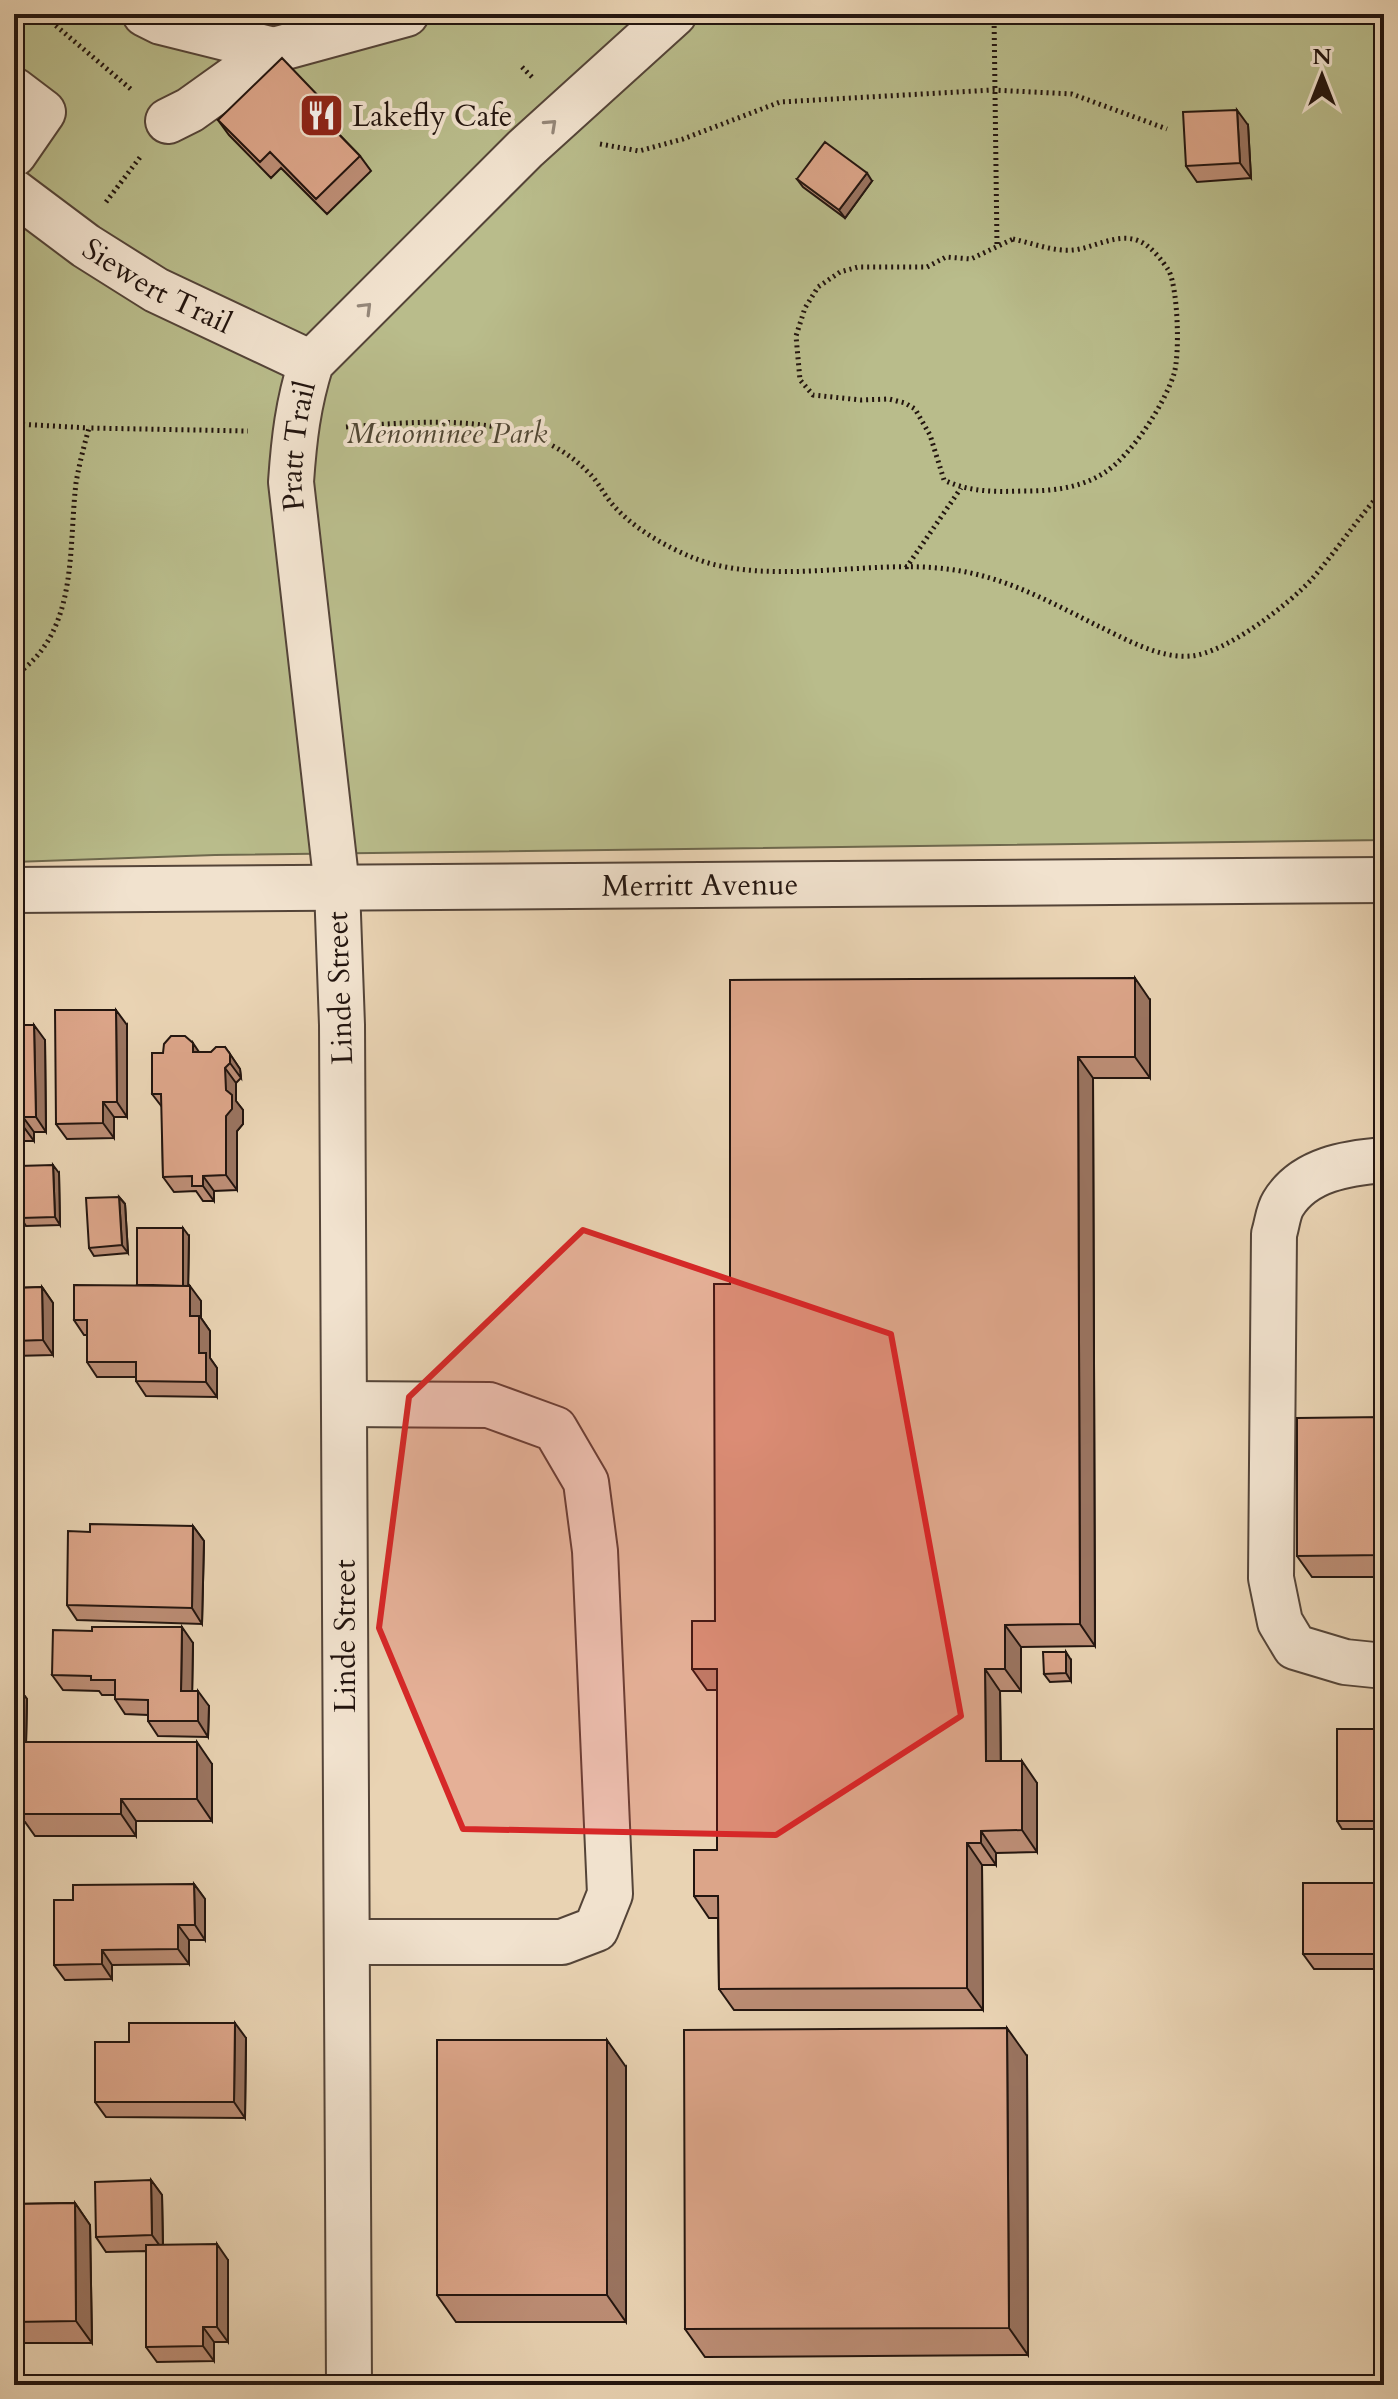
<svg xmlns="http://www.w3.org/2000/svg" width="1398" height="2399" font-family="Cardo,serif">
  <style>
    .green { fill: #b9bc8b; stroke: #6e684d; stroke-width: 2 }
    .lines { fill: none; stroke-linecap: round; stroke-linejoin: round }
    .minor-casing { stroke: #544438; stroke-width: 48 }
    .path { stroke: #23150f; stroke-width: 5; stroke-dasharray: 2 4; stroke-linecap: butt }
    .minor { stroke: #f1e2ce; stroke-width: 44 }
    .wall { fill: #bd8e76; stroke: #23150f; stroke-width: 2 }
    .shaded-wall { fill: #9a7460; stroke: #23150f; stroke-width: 2 }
    .building { fill: #dca589; stroke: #23150f; stroke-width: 2 }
    .oneway { stroke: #948678 }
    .marked { fill: #d62828; fill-opacity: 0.2; stroke: #d62828; stroke-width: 6; stroke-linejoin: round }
    .labels { text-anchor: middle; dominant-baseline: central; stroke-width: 8; stroke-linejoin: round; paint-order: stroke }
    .poi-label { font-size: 30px; fill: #23150f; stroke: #f1e2ce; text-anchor: start }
    .street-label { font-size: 30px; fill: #23150f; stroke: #f1e2ce }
    .park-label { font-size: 30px; font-style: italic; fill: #504734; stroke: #f1e2ce }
  </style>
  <rect width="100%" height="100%" fill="#e9d3b3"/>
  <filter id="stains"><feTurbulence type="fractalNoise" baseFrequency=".0025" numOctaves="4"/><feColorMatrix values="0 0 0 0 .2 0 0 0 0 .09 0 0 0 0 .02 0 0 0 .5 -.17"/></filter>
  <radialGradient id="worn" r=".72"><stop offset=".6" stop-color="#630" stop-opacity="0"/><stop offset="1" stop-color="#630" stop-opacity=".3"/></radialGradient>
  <path class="green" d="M14 14H1384V840L215 855 14 862Z"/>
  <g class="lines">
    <defs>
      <g id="minor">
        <path d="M145 14 161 22 274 50 190 110 168 121"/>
        <path d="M274 50 406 14"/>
        <path d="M14 90 43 112 14 154"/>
        <path id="s1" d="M14 192 86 246 156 290 311 363"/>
        <path id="s2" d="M14 890 1384 880"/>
        <path d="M1384 1160C1348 1163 1304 1169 1283 1204 1278 1212 1277 1225 1274 1234L1271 1578 1280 1622 1295 1647 1345 1662 1384 1666"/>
        <path d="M344 1404 489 1405 555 1429 586 1482 595 1551 610 1894 596 1929 562 1942H347"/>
        <path id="s3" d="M349 2385 342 1025 337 887 291 482C294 439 298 404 311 363L525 149 674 14"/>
      </g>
    </defs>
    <use href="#minor" class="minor-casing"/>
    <path class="path" d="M42 14 133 91
      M994 14 997 246
      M522 67 533 78
      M600 144 639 151 683 139 780 102 993 90 1072 94 1167 129
      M106 202 141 156
      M1013 239C1032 243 1054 252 1073 250 1094 248 1118 232 1139 241 1150 245 1163 261 1169 271 1178 290 1180 354 1174 374 1164 405 1131 456 1104 473 1078 489 1051 491 1022 491 994 492 969 492 944 480L930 435 915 409 905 403 889 399 861 400 813 395 800 380 796 336 805 308 818 287 840 272 858 267H927L946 257 971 259Z
      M17 424 89 428
      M346 427C425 421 527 410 588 472 598 481 604 495 613 505 633 528 666 547 694 558 766 587 871 559 947 569 1000 575 1047 600 1094 624 1122 637 1158 659 1191 656 1226 653 1288 605 1312 579 1337 550 1358 518 1384 489
      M906 568 961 488
      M14 676C79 633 68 551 76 483 79 465 84 446 89 428L248 431"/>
    <use href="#minor" class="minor"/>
  </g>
  <path class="wall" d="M327 105 337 120 331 126 360 156 371 171 327 214 281 168 271 178 229 135 218 120Z
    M1248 125 1251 178 1197 182 1186 166Z
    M797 179 872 181 845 218 803 187Z
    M1150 1000V1078H1093L1095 1646 1021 1647V1691H1000L1001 1761 1037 1783V1852L996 1853V1865H982L983 2010H734L719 1989 718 1918H709L694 1896 717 1850V1690H707L692 1669 715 1621 730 1284Z
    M14 1017 17 1021V1025L45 1040 46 1132H34V1141H14Z
    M127 1025V1117H114V1138L67 1139 56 1124Z
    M225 1047 240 1069 241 1078 236 1083V1101L243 1110V1124L237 1131V1190L214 1191V1201H203L196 1191 174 1192 163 1177 162 1107 152 1094 199 1052H211Z
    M59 1173 60 1225 26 1226 21 1218Z
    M119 1197 125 1204 128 1253 94 1256 89 1248Z
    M189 1236 188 1286 201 1301V1318L210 1331V1358L217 1368V1397L146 1396 136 1381V1377H97L87 1362V1335H84L74 1320 137 1285Z
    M42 1287 53 1303V1355L14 1356V1288Z
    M1384 1417V1577H1312L1297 1556Z
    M193 1526 204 1541 202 1624 77 1620 67 1605 90 1532Z
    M193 1643 192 1691 209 1706 208 1737 158 1736 148 1721V1715L125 1714 115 1699V1695H102L99 1691 63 1690 52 1675Z
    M1071 1660V1681L1050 1682 1044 1674Z
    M14 1691H21L27 1699 26 1742 212 1764V1821H136V1836H35L25 1822H14Z
    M1384 1729V1829H1342L1337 1821Z
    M1380 1883 1384 1889V1969H1314L1303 1954Z
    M194 1884 205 1899V1940H189V1964L112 1965V1979L65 1980 54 1965 73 1900Z
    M246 2038 245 2118 106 2117 95 2102 129 2042Z
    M1027 2056 1028 2355 705 2357 685 2329Z
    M626 2067V2322H456L437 2295Z
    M151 2180 162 2195 163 2245 228 2260V2342H214V2361L157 2362 146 2347V2251L106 2252 96 2237Z
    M75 2203 90 2225 92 2343H14V2204Z"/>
  <path class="shaded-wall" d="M1237 110 1248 125 1251 178 1240 163Z
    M867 173 872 181 845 218 839 210Z
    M1135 978 1150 1000V1078L1135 1057Z
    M116 1010 127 1025V1117L117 1102Z
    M34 1025 45 1040 46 1132 36 1117Z
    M193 1043 203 1058 193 1052Z
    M230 1054 240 1069 241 1078 230 1063Z
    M1078 1057 1093 1078 1095 1646 1080 1624Z
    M225 1068 236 1083V1101L243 1110V1124L237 1131V1190L226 1175Z
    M103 1102 114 1117V1138L103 1123Z
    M23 1117 34 1132V1141L23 1126Z
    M53 1165 59 1173 60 1225 55 1217Z
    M203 1176 214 1191V1201L203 1186Z
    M119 1197 125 1204 128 1253 122 1245Z
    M183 1228 189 1236 188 1296 182 1288Z
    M190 1286 201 1301V1318L210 1331V1358L217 1368V1397L206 1382 199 1353 190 1316Z
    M42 1287 53 1303V1355L43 1340Z
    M193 1526 204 1541 202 1624 192 1608Z
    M1005 1625 1021 1647V1691L1005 1669Z
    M182 1627 193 1643 192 1706 181 1691Z
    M1066 1652 1071 1660V1681L1066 1673Z
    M985 1669 1000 1691 1001 1783 986 1761Z
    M21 1691 27 1699 26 1746 21 1739Z
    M198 1691 209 1706 208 1737 198 1721Z
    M197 1742 212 1764V1821L197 1799Z
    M1022 1761 1037 1783V1852L1022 1830Z
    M121 1799 136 1821V1836L121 1814Z
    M981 1831 996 1853V1865L981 1843Z
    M967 1843 982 1865 983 2010 967 1988Z
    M1380 1883 1384 1889V1959L1380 1954Z
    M194 1884 205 1899V1940L195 1925Z
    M178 1925 189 1940V1964L178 1949Z
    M102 1950 112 1965V1979L102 1964Z
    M235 2023 246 2038 245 2118 234 2102Z
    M1007 2028 1027 2056 1028 2355 1009 2328Z
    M607 2040 626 2067V2322L607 2295Z
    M151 2180 162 2195 163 2250 152 2235Z
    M75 2203 90 2225 92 2343 76 2321Z
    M217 2244 228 2260V2342L217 2327Z
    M203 2327 214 2342V2361L203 2346Z"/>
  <path class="building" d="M282 58 327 105 318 113 360 156 316 199 270 152 260 162 218 120Z
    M1237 110 1240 163 1186 166 1183 112Z
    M825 142 867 173 839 210 797 179Z
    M1135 978V1057H1078L1080 1624 1005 1625V1669H985L986 1761H1022V1830L981 1831V1843H967V1988L719 1989 718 1896H694V1850H717V1669H692V1621H715L714 1284H730V980Z
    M55 1010H116L117 1102H103V1123L56 1124Z
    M14 1025H34L36 1117H23V1126H14Z
    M171 1036H185L193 1043V1052H211L216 1047H225L230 1054V1063L225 1068 226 1090 232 1095V1109L226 1116V1175L203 1176V1186H192V1176L163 1177 161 1094H152V1053H163L164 1044Z
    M53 1165 55 1217 21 1218 19 1166Z
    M119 1197 122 1245 89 1248 86 1198Z
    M137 1228H183V1286L137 1285Z
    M74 1285 190 1286V1316H199V1353H206V1382L136 1381V1362H87V1320H74Z
    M42 1287 43 1340 14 1341V1288Z
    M1384 1417V1555L1297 1556V1418Z
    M90 1524 193 1526 192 1608 67 1605 68 1531 90 1532Z
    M92 1627H182L181 1691H198V1721H148V1700L115 1699V1680H91V1676L52 1675 53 1630 92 1631Z
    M1043 1652H1066V1673L1044 1674Z
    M14 1691H21V1739H14Z
    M1337 1729H1384V1821H1337Z
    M14 1742H197V1799H121V1814H20V1800H14Z
    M1303 1883H1380V1954H1303Z
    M194 1884 195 1925H178V1949L102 1950V1964L54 1965V1900H73V1885Z
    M129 2023H235L234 2102H95V2042H129Z
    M1007 2028 1009 2328 685 2329 684 2030Z
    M437 2040H607V2295H437Z
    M151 2180 152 2235 96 2237 95 2182Z
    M75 2203 76 2321 14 2322V2204Z
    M217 2244V2327H203V2346L146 2347V2245Z"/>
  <defs><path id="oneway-chevron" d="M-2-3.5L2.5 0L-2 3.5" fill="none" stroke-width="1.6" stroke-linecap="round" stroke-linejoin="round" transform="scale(2)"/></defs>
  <g class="oneway">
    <use href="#oneway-chevron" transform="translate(551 125) rotate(-43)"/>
    <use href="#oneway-chevron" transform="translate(366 308) rotate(-45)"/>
  </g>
  <path class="marked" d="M583 1230 891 1334 961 1716 776 1835 463 1829 379 1628 409 1397Z"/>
  <defs>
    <symbol id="restaurant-square" viewBox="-11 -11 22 22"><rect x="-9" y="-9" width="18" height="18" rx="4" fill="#8f2418" stroke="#f1e2ce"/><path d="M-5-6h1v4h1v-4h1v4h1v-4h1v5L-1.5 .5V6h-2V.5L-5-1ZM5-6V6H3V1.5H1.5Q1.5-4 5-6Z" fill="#fff"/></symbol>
  </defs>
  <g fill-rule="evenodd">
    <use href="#restaurant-square" x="296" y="90" width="51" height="51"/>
  </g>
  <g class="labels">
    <g class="poi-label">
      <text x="352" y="116">Lakefly Cafe</text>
    </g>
    <g class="street-label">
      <text stroke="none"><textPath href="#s1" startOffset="172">Siewert Trail</textPath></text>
      <text stroke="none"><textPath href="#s3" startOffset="1942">Pratt Trail</textPath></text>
      <text stroke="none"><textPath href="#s2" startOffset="686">Merritt Avenue</textPath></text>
      <text transform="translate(340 988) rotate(-92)">Linde Street</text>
      <text transform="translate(345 1636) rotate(-90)">Linde Street</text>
    </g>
    <g class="park-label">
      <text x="447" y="433">Menominee Park</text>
    </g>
  </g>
  <rect width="1398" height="2399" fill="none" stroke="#e9d3b3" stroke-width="48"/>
  <rect x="16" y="16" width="1366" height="2367" fill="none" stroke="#23150f" stroke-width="4"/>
  <rect x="24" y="24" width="1350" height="2351" fill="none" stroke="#23150f" stroke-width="2"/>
  <g transform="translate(1322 76)" stroke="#f1e2ce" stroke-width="6" paint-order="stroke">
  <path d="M0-6L14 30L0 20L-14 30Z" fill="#23150f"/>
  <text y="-12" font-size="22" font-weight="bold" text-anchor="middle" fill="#23150f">N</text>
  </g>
  <rect width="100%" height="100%" filter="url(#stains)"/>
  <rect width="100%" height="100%" fill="url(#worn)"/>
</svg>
